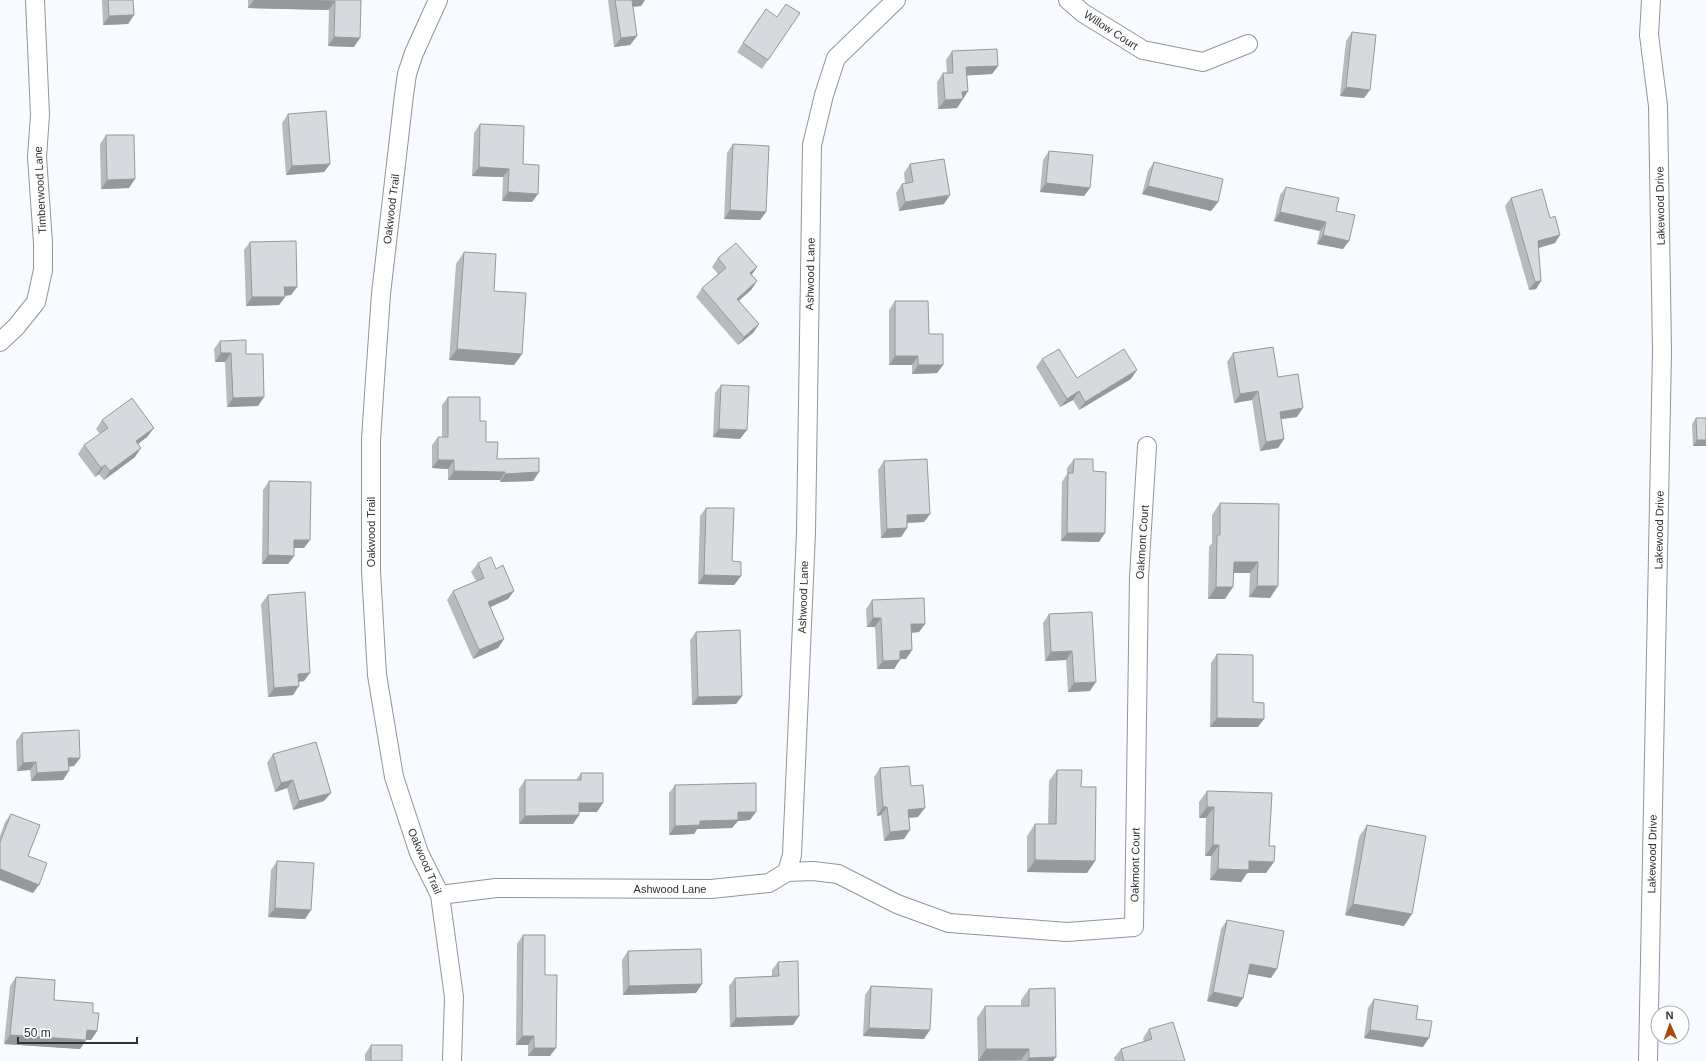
<svg xmlns="http://www.w3.org/2000/svg" width="1706" height="1061" font-family="Arial,sans-serif">
  <style>
    .lines { fill: none; stroke-linecap: round; stroke-linejoin: round }
    .minor-casing { stroke: #929498; stroke-width: 20 }
    .minor { stroke: #fff; stroke-width: 18 }
    .wall { fill: #b8bbbe }
    .shaded-wall { fill: #96989b }
    .building { fill: #d6d9dd; stroke: #96989b }
    .labels { text-anchor: middle; dominant-baseline: central; stroke-width: 3; stroke-linejoin: round; paint-order: stroke }
    .street-label { font-size: 11px; fill: #2f3132; stroke: #fff }
  </style>
  <rect width="100%" height="100%" fill="#f7fafe"/>
  <g class="lines">
    <defs>
      <path id="minor" d="M438 0 414 53 407 74 404 95 381 294 375 379 371 440V571L377 675 394 777 419 853 440 895 454 997 452 1061
        M1068 0 1083 13 1143 50 1203 62 1248 44
        M0 342 16 327 36 302 43 270V243L37 157 40 115 35 0
        M787 872 813 871 838 874 897 904 949 923 1067 932 1134 927 1139 577 1147 446
        M440 895 496 888 711 889 769 883 787 872 792 855 806 532 812 145 824 95 836 58 896 0
        M1648 1061 1662 351 1658 106 1649 35 1651 0"/>
    </defs>
    <use href="#minor" class="minor-casing"/>
    <use href="#minor" class="minor"/>
  </g>
  <path class="wall" d="M102 0H133L134 15 128 24 103 25Z
    M248 0H361L354 47 328 46 329 10 248 8Z
    M608 0H645L641 6 633 7 637 36 630 45 614 47Z
    M800 13 762 69 737 52 759 18 777 17Z
    M1352 32 1364 98 1340 96 1346 41Z
    M952 51 998 66 992 74 967 75 968 91 957 108 938 109 937 82 943 73H947L946 60Z
    M288 114 330 164 324 172 286 175 282 123Z
    M480 124 532 202 502 201 503 177 472 176 474 133Z
    M106 135 129 188 101 189 100 144Z
    M733 144 766 212 760 220 724 219 727 153Z
    M1049 151 1090 188 1084 196 1040 192 1043 160Z
    M1154 162 1218 202 1211 211 1142 194 1148 171Z
    M910 164 944 204 899 211 896 193 902 184 905 183 904 173Z
    M1286 187 1336 211 1343 249 1317 244 1320 231 1274 221 1280 195Z
    M1511 198 1555 243 1538 248 1541 281 1536 289 1529 290 1505 206Z
    M250 242 297 287 291 295 285 296V297L279 305 246 306 244 250Z
    M464 252 494 291 522 354 514 365 449 360 456 264Z
    M718 258 757 267 751 275 757 281 751 290 739 301 759 324 753 333 738 345 696 297 702 288 718 274 712 267Z
    M895 301 929 334 943 365 937 373 912 374V365H889V310Z
    M220 341 246 354 264 397 258 406 227 407 225 362H215L214 349Z
    M1233 353 1278 377 1297 417 1281 419 1284 439 1278 448 1260 451 1252 400 1234 403 1227 362Z
    M1042 359 1077 378 1131 379 1079 410 1073 400 1060 407 1036 367Z
    M721 385 740 439 713 437 715 393Z
    M448 397 480 421 486 442 497 459 533 481 500 482V480H448V469L432 468V445L438 437H442V405Z
    M1696 418H1706V446H1693L1692 424Z
    M102 420 154 428 147 437 138 444 135 457 104 480 99 474 95 477 78 454 84 445 100 434 96 429Z
    M1074 459 1093 471 1099 542 1061 541 1062 482 1067 474V468Z
    M884 461 930 514 924 522 907 523V528L901 537 881 538 878 470Z
    M269 481 304 548H294V556L288 564H262L263 490Z
    M1220 503 1279 504 1270 598 1249 597 1250 573H1234L1225 599H1208L1209 547 1212 543V515Z
    M706 508 732 561 741 576 734 585 698 584 700 516Z
    M478 563 496 569 514 591 508 599 490 607 504 639 498 648 473 659 447 600 453 591 476 581 471 572Z
    M268 595 304 681 299 682 293 695 268 697 261 604Z
    M872 600 925 624 919 632 912 633V650L906 659H900L894 669H877L875 627H867L866 609Z
    M1092 612 1090 691 1068 692 1066 660 1045 661 1043 623 1049 614Z
    M696 632 742 696 736 704 692 705 690 640Z
    M1217 654 1253 702 1258 727H1210L1211 663Z
    M22 733 80 758 74 766 69 767 63 780 31 781 30 770 17 771 16 741Z
    M273 754 324 801 293 810 287 788 275 792 267 763Z
    M880 768 911 786 918 817 909 818 904 839 884 841 881 815 877 816 874 777Z
    M1057 770 1081 787 1095 861 1087 873 1027 872V836L1035 824H1048L1049 781Z
    M581 773 597 812H579V815L573 824H519V789L525 780H576Z
    M675 785 750 820 738 821 732 828 697 829 694 834 669 835V793Z
    M1207 791 1266 873H1247L1241 882 1210 880 1211 856H1205L1206 818H1199V802Z
    M11 814 28 856 33 893 0 880V836L5 822Z
    M1367 825 1404 926 1345 915 1359 837Z
    M277 861 311 910 305 919 268 917 271 870Z
    M1227 920 1271 978 1248 974 1237 1007 1207 1001 1221 929Z
    M523 935 545 975 550 1056H528V1045H516L517 944Z
    M628 951 696 993 623 995 622 960Z
    M778 962 793 1025 730 1027 729 986 735 978 772 976V970Z
    M16 977 54 1000 93 1013 97 1031 91 1040H86L80 1049 4 1044 10 986Z
    M871 986 924 1039 863 1036 865 995Z
    M1029 989 1053 1061H978L977 1018 985 1006H1021V1000Z
    M1374 999 1416 1019 1423 1047 1364 1038 1368 1008Z
    M1149 1029 1185 1061H1115L1114 1058 1121 1049 1144 1042 1143 1038Z
    M371 1045 402 1061H365V1054Z"/>
  <path class="shaded-wall" d="M254 0H279L335 1 329 10 248 8Z
    M631 0H645L641 6 626 7Z
    M134 15 128 24 103 25 109 16Z
    M637 36 630 45 614 47 621 38Z
    M334 37 360 38 354 47 328 46Z
    M998 66 992 74 960 76 966 67Z
    M1346 87 1370 90 1364 98 1340 96Z
    M968 91 957 108 938 109 945 100 962 92Z
    M330 164 324 172 286 175 292 166Z
    M479 167 509 169 503 177 472 176Z
    M135 179 129 188 101 189 107 180Z
    M1046 183 1090 188 1084 196 1040 192Z
    M1148 186 1218 202 1211 211 1142 194Z
    M508 192 538 194 532 202 502 201Z
    M950 195 944 204 899 211 905 202Z
    M730 210 766 212 760 220 724 219Z
    M1280 212 1326 222 1320 231 1274 221Z
    M1323 235 1349 241 1343 249 1317 244Z
    M1560 235 1555 243 1532 250 1538 241Z
    M757 267 751 276 750 273Z
    M757 281 751 290 731 307 737 299Z
    M1541 281 1536 289 1529 290 1535 282Z
    M284 287H297L291 295 278 296Z
    M252 297H285L279 305 246 306Z
    M759 324 753 333 738 345 744 337Z
    M457 349 522 354 514 365 449 360Z
    M221 353H231L225 362H215Z
    M895 356H918L912 365H889Z
    M918 365H943L937 373 912 374Z
    M1137 370 1131 379 1079 410 1085 402Z
    M1079 391 1073 400 1060 407 1067 399Z
    M1258 391 1252 400 1234 403 1240 394Z
    M264 397 258 406 227 407 233 398Z
    M1303 408 1297 417 1274 420 1280 412Z
    M154 428 147 437 130 450 136 441Z
    M719 429 747 430 740 439 713 437Z
    M1284 439 1278 448 1260 451 1266 442Z
    M1697 440H1706V446H1693Z
    M141 448 135 457 104 480 110 471Z
    M438 460H454L448 469 432 468Z
    M105 465 99 474 95 477 101 468Z
    M454 471 505 472 500 480H448Z
    M539 472 533 481 500 482 505 474Z
    M930 514 924 522 901 523 907 515Z
    M907 528 901 537 881 538 887 529Z
    M1067 533H1105L1099 542 1061 541Z
    M294 540H310L304 548H288Z
    M268 555 294 556 288 564H262Z
    M1234 562H1258L1250 573H1226Z
    M704 575 741 576 734 585 698 584Z
    M1257 586H1278L1270 598 1249 597Z
    M1216 587H1233L1225 599H1208Z
    M514 591 508 599 482 611 488 602Z
    M873 618H881L875 627H867Z
    M911 624H925L919 632 905 633Z
    M504 639 498 648 473 659 479 650Z
    M912 650 906 659H894L900 651Z
    M1072 651 1066 660 1045 661 1051 652Z
    M900 660 894 669H877L883 661Z
    M310 673 304 681 292 682 298 674Z
    M1096 682 1090 691 1068 692 1074 683Z
    M299 686 293 695 268 697 274 688Z
    M742 696 736 704 692 705 698 697Z
    M1217 718 1264 719 1258 727H1210Z
    M68 758H80L74 766 62 767Z
    M36 762 30 770 17 771 23 763Z
    M69 771 63 780 31 781 37 773Z
    M293 780 287 788 275 792 281 783Z
    M331 793 324 801 293 810 299 801Z
    M579 803H603L597 812H573Z
    M883 807H887L881 815 877 816Z
    M1207 807H1214L1206 818H1199Z
    M925 808 918 817 902 818 908 810Z
    M738 812H756L750 820 738 821 732 828 697 829 694 834 669 835 675 826Z
    M579 815 573 824H519L525 816Z
    M910 830 904 839 884 841 890 832Z
    M1213 845H1219L1211 856H1205Z
    M1035 860 1095 861 1087 873 1027 872Z
    M1249 861 1274 862 1266 873H1247L1241 882 1210 880 1218 869Z
    M0 869 39 885 33 893 0 880Z
    M1353 904 1412 914 1404 926 1345 915Z
    M275 908 311 910 305 919 268 917Z
    M1250 964 1277 969 1271 978 1244 973Z
    M702 984 696 993 623 995 629 986Z
    M1213 992 1243 998 1237 1007 1207 1001Z
    M799 1016 793 1025 730 1027 736 1018Z
    M869 1028 930 1030 924 1039 863 1036Z
    M87 1030 97 1031 91 1040 81 1039Z
    M1370 1030 1429 1038 1423 1047 1364 1038Z
    M10 1035 86 1040 80 1049 4 1044Z
    M522 1036H534L528 1045H516Z
    M534 1048H556L550 1056H528Z
    M986 1049H1029L1021 1060 978 1061Z
    M1056 1057 1053 1061H1027L1029 1058Z"/>
  <path class="building" d="M108 0H133L134 15 109 16Z
    M279 0H361L360 38 334 37 335 1Z
    M615 0H632L637 36 621 38Z
    M786 4 800 13 768 60 743 43 766 9 777 17Z
    M1352 32 1376 35 1370 90 1346 87Z
    M997 49 998 66 966 67 968 91 962 92 963 99 945 100 943 73H953L952 51Z
    M326 111 330 164 292 166 288 114Z
    M480 124 524 126 523 164 539 165 538 194 508 192 509 169 479 167Z
    M106 135H134L135 179 107 180Z
    M733 144 769 146 766 212 730 210Z
    M1049 151 1093 155 1090 188 1046 183Z
    M944 159 950 195 905 202 902 184 913 182 910 164Z
    M1154 162 1223 179 1218 202 1148 186Z
    M1286 187 1339 198 1336 211 1355 215 1349 241 1323 235 1326 222 1280 212Z
    M1542 189 1550 218 1555 216 1560 235 1538 241 1541 281 1535 282 1511 198Z
    M296 241 297 287H284L285 297H252L250 242Z
    M736 243 757 267 750 273 757 281 737 299 759 324 744 337 702 288 726 268 718 258Z
    M464 252 496 254 494 291 526 293 522 354 457 349Z
    M895 301H928L929 334H943V365H918V356H895Z
    M246 340V354H263L264 397 233 398 231 353H221L220 341Z
    M1273 347 1278 377 1298 374 1303 408 1280 412 1284 439 1266 442 1258 391 1240 394 1233 353Z
    M1059 349 1077 378 1124 349 1137 370 1085 402 1079 391 1067 399 1042 359Z
    M721 385 749 386 747 430 719 429Z
    M448 397H480V421H486V442H498L497 459 539 458V472L505 474V472L454 471V460H438V437H448Z
    M132 398 154 428 136 441 141 448 110 471 105 465 101 468 84 445 108 428 102 420Z
    M1696 418H1706V440H1697Z
    M927 459 930 514 907 515V528L887 529 884 461Z
    M1074 459H1093V471L1106 472 1105 533H1067L1068 473H1073Z
    M269 481 311 482 310 540H294V556L268 555Z
    M1220 503 1279 504 1278 586H1257L1258 562H1234L1233 587H1216L1217 535H1220Z
    M706 508H734L732 561 741 562V576L704 575Z
    M491 557 496 569 503 565 514 591 488 602 504 639 479 650 453 591 484 578 478 563Z
    M305 592 310 673 298 674 299 686 274 688 268 595Z
    M924 598 925 624H911L912 650 900 651V660L883 661 881 618H873L872 600Z
    M1092 612 1096 682 1074 683 1072 651 1051 652 1049 614Z
    M740 630 742 696 698 697 696 632Z
    M1217 654 1253 655V702L1264 703V719L1217 718Z
    M79 730 80 758H68L69 771 37 773 36 762 23 763 22 733Z
    M316 742 331 793 299 801 293 780 281 783 273 754Z
    M909 766 911 786 923 785 925 808 908 810 910 830 890 832 887 807H883L880 768Z
    M1057 770H1082L1081 787H1096L1095 861 1035 860V824H1056Z
    M581 773H603V803H579V815L525 816V780H581Z
    M756 783V812H738V820L700 821V825L675 826V785Z
    M1207 791 1272 793 1269 846H1275L1274 862 1249 861V870L1218 869 1219 845H1213L1214 807H1207Z
    M11 814 40 825 28 856 47 863 39 885 0 869V842Z
    M1367 825 1426 836 1412 914 1353 904Z
    M277 861 314 863 311 910 275 908Z
    M1227 920 1284 931 1277 969 1250 964 1243 998 1213 992Z
    M523 935H545V975H557L556 1048H534V1036H522Z
    M701 949 702 984 629 986 628 951Z
    M798 961 799 1016 736 1018 735 978 779 976 778 962Z
    M16 977 55 980 54 1000 93 1003V1013H99L97 1031 87 1030 86 1040 10 1035Z
    M871 986 932 989 930 1030 869 1028Z
    M1055 988 1056 1057 1029 1058V1049H986L985 1006H1029V989Z
    M1374 999 1418 1006 1416 1019 1432 1021 1429 1038 1370 1030Z
    M1173 1022 1185 1061H1124L1121 1049 1152 1039 1149 1029Z
    M371 1045H402V1061H371Z"/>
  <g class="labels">
    <g class="street-label">
      <text transform="translate(1111 30) rotate(33)">Willow Court</text>
      <text transform="translate(40 190) rotate(-93)">Timberwood Lane</text>
      <text transform="translate(1660 206) rotate(-91)">Lakewood Drive</text>
      <text transform="translate(391 209) rotate(-83)">Oakwood Trail</text>
      <text transform="translate(810 274) rotate(-89)">Ashwood Lane</text>
      <text transform="translate(1659 530) rotate(-89)">Lakewood Drive</text>
      <text transform="translate(371 532) rotate(-90)">Oakwood Trail</text>
      <text transform="translate(1142 542) rotate(-86)">Oakmont Court</text>
      <text transform="translate(803 597) rotate(-88)">Ashwood Lane</text>
      <text transform="translate(1652 854) rotate(-89)">Lakewood Drive</text>
      <text transform="translate(425 861) rotate(67)">Oakwood Trail</text>
      <text transform="translate(1135 865) rotate(-89)">Oakmont Court</text>
      <text x="670" y="889">Ashwood Lane</text>
    </g>
  </g>
  <g transform="translate(1670 1025) rotate(358)"><circle r="19" fill="#ffffff" stroke="#acadad"/>
  <path d="M0-3L7 15L0 10L-7 15Z" fill="#a94611"/>
  <text y="-6" font-size="11" font-weight="bold" text-anchor="middle" fill="#2f3132">N</text>
  </g>
  <path d="M18 1037v6h119v-6" fill="none" stroke="#2f3132" stroke-width="2"/>
  <text x="24" y="1037" font-size="12" fill="#2f3132" stroke="#ffffff" stroke-width="3" paint-order="stroke">50 m</text>
</svg>
